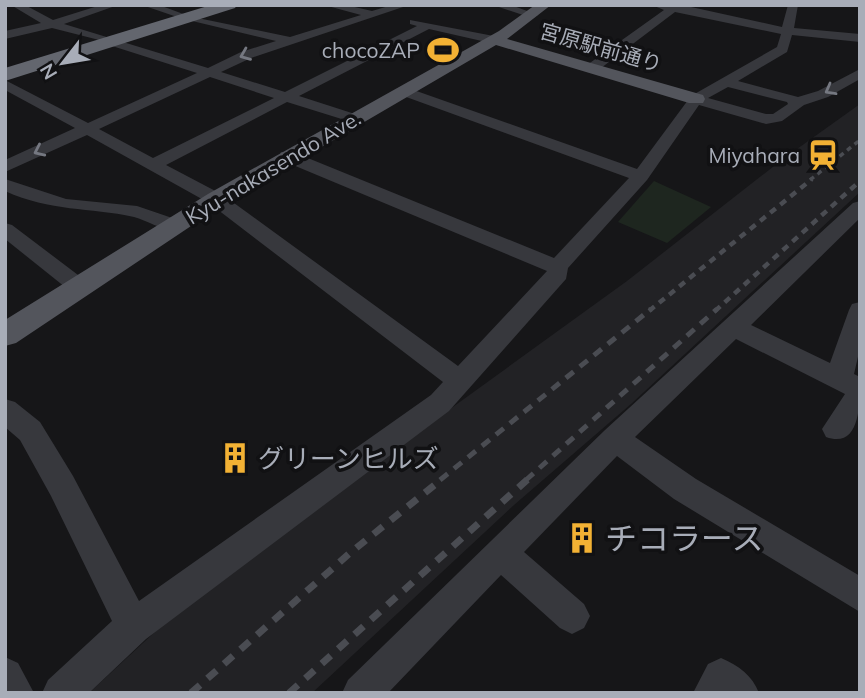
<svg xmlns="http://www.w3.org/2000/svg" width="865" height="698" font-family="Mulish,'Noto Sans JP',sans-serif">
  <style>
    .built { fill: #222225 }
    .green { fill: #1e261f }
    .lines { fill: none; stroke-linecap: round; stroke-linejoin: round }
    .minor { fill: #37383d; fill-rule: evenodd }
    .major { fill: #53555c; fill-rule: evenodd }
    .highway { fill: #63666e; fill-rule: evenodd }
    .rail-far3 { stroke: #4a4c52; stroke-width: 3.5; stroke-dasharray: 5 4.5; stroke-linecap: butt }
    .rail-far2 { stroke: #4a4c52; stroke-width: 4.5; stroke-dasharray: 7 6; stroke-linecap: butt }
    .rail-far1 { stroke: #4a4c52; stroke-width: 5; stroke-dasharray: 10 8; stroke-linecap: butt }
    .rail { stroke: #4a4c52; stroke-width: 7; stroke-dasharray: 12 10; stroke-linecap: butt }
    .oneway { stroke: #757881 }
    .labels { text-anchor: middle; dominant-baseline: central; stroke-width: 7; stroke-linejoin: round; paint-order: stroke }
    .far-street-label { font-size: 21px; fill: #a8adb8; stroke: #111113 }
    .far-poi-label { font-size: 21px; fill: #a8adb8; stroke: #111113; text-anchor: end }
    .poi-label { font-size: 26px; fill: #a8adb8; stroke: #111113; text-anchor: start }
    .near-poi-label { font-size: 32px; fill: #a8adb8; stroke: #111113; text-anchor: start }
  </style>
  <rect width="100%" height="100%" fill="#161618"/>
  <path class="built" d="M860 104V192L631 404 514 505 312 693H89L170 618 392 451 627 281 783 159Z"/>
  <path class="green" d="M654 181 711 207 667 243 618 222Z"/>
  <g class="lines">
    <path class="minor" d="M11 5H25L53 20 101 5H118L64 24 208 68 241 52 276 41 188 20V16L290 37 361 15 324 5H346L372 11 392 5H409L251 58 221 72 285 92 417 26 410 24V20L499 37 501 40 495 44 429 29 299 96 358 115 361 118 358 121H348L287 102 166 165 223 195 458 366 547 271 281 160 279 156 281 152H293L554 258 629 178 398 94V88H408L637 169 691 96 777 47 781 34 675 12 597 71H587V65L664 10 652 5H682L782 27 788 5H798L794 28 860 34V42L792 35 787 52 738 81 798 97 818 91 860 69V79L828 97 804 105 782 121 766 124 699 105 647 180 568 268 566 279 449 411 146 639 89 693H42L48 680 112 621 51 496 20 440 5 427V399L15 402 40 422 73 476 139 601 431 395 443 382 209 203 87 135 5 172V160L75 128 5 90V80L88 123 197 73 109 45 107 42 52 28 5 39V31L41 23ZM210 77 274 98 153 158 99 129ZM728 87 787 102 788 104 773 114H766L708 98Z
      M142 5H159L186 15 180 18Z
      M493 5H511L538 15 532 18Z
      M5 179 66 199 137 206 181 221 184 225 181 229C165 233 149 221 134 217 89 207 51 212 5 191Z
      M860 201V218L751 325 830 363 849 310 852 304 860 302V348L854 374 860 377C860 399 862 450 826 437L822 429 845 394 736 339 635 437 696 479 860 576V612L674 499 617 456 524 552 584 604 590 616 584 628 572 634 560 628 501 575 388 693H342L348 680 605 430 853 203Z
      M5 223 12 225 86 281 89 286 86 291 78 294 70 291 5 239Z
      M5 657 18 663 34 693H5Z
      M721 658C739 666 752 675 759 693H693L708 664Z"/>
    <path class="major" d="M535 5H551L507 39 703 95 705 99 703 103H689L496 45 224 204 16 343 5 346V320L208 194 499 31Z"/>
    <path class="highway" d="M211 5H237L235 8 5 81V68Z"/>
    <path class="rail-far3" d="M810 180 860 140"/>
    <path class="rail-far2" d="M649 311 812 179
      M715 311 860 181"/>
    <path class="rail-far1" d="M440 480 651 309
      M526 480 717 309"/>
    <path class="rail" d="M191 693 350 553 442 479
      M289 693 528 479"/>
  </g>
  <defs><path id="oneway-chevron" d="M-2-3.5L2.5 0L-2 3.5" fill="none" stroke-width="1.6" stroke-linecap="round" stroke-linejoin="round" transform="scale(1.75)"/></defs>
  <g class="oneway">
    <use href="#oneway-chevron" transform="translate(245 55) rotate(158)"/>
    <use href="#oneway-chevron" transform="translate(830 90) rotate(151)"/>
    <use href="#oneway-chevron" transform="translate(39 151) rotate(155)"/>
  </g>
  <defs>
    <symbol id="stadium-bare" viewBox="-9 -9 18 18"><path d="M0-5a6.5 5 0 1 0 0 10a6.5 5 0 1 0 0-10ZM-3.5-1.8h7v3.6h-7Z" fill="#f2b134" stroke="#111113" stroke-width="2.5" paint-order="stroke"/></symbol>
    <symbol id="station-bare" viewBox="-9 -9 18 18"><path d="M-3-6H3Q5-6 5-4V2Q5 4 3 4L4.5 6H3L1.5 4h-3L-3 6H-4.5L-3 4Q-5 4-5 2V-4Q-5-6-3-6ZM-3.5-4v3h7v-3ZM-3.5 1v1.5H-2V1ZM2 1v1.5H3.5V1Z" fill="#f2b134" stroke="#111113" stroke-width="2.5" paint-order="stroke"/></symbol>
    <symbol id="building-bare" viewBox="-9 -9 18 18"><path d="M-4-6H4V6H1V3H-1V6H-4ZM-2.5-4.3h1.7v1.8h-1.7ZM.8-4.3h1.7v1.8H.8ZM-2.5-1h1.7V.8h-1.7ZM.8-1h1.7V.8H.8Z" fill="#f2b134" stroke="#111113" stroke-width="2.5" paint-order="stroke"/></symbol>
  </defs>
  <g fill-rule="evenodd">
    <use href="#stadium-bare" x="421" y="28" width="44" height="44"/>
    <use href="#station-bare" x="801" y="133" width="44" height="44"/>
    <use href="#building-bare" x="213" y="436" width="44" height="44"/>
    <use href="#building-bare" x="560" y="516" width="44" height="44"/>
  </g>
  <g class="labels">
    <g class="far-street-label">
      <text transform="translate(601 47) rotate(16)">宮原駅前通り</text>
      <text transform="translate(273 167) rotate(-31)">Kyu-nakasendo Ave.</text>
    </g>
    <g class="far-poi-label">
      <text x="420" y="50">chocoZAP</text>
      <text x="800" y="155">Miyahara</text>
    </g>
    <g class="poi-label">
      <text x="258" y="458">グリーンヒルズ</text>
    </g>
    <g class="near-poi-label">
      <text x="605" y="538">チコラース</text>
    </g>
  </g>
  <rect width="865" height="698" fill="none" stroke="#a8adb8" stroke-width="14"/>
  <g transform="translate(63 63) rotate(239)" stroke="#111113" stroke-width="5" paint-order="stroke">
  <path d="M0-5L12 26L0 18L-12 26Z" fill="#a8adb8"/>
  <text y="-10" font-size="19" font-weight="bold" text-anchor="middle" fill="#a8adb8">N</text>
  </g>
</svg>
